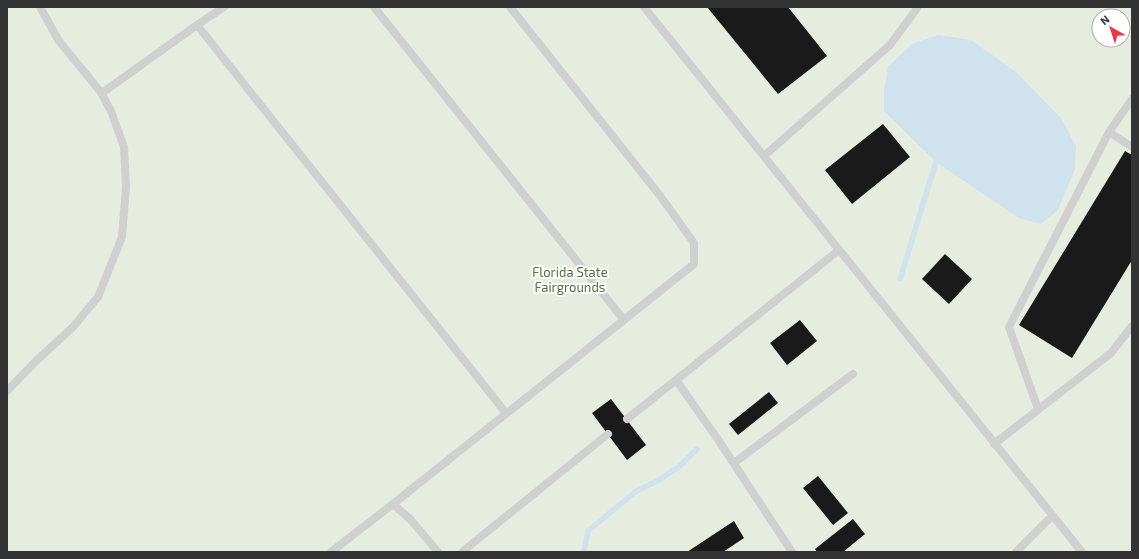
<svg xmlns="http://www.w3.org/2000/svg" width="1139" height="559" font-family="'Exo 2',sans-serif">
  <style>
    .green { fill: #e6ecdf; fill-rule: evenodd }
    .water { fill: #cfe2ee }
    .lines { fill: none; stroke-linecap: round; stroke-linejoin: round }
    .stream { stroke: #cfe2ee; stroke-width: 5.5 }
    .building { fill: #1a1a1a }
    .service { stroke: #d0d0d0; stroke-width: 8 }
    .labels { text-anchor: middle; dominant-baseline: central; stroke-width: 4; stroke-linejoin: round; paint-order: stroke }
    .park-label { font-size: 13px; fill: #56703f; stroke: #fff }
  </style>
  <rect width="100%" height="100%" fill="#fff"/>
  <path class="green" d="M7 7H1132V552H7ZM1099 16H1123V40H1099Z"/>
  <path class="water" d="M938 35 971 40 1016 72 1061 118 1076 146 1075 169 1058 210 1041 224 1019 218 936 162 884 111V91L888 67 912 44Z"/>
  <g class="lines">
    <path class="stream" d="M900 279 936 162
      M584 552 588 531 635 492 659 480 680 466 697 449"/>
  </g>
  <path class="building" d="M707 7H788L827 56 778 94Z
    M883 124 910 157 852 204 825 170Z
    M1125 151 1132 155V260L1072 358 1019 325Z
    M945 254 972 279 949 304 922 279Z
    M800 320 817 341 787 365 770 343Z
    M769 392 778 403 738 435 729 424Z
    M611 399 646 445 627 460 592 413Z
    M818 476 848 513 833 525 803 488Z
    M853 519 865 534 843 552H817L815 549Z
    M734 521 744 538 723 552H687Z"/>
  <g class="lines">
    <path class="service" d="M374 7 624 320
      M644 7 1082 552
      M197 25 224 7
      M102 93 197 25 506 413
      M1109 132 1132 99
      M764 156 890 45 918 7
      M676 380 719 441 792 552
      M7 391 36 361 73 327 98 297 122 237 126 187 124 147 111 111 100 91 59 41 40 7
      M1038 409 1009 327 1109 132 1132 147
      M627 419 839 250
      M994 444 1111 353 1132 326
      M734 463 853 374
      M393 504 694 264V243L661 197 510 7
      M331 552 393 504 411 520 438 552
      M462 552 608 434
      M1016 552 1052 516"/>
  </g>
  <g class="labels">
    <g class="park-label">
      <text x="570" y="272">Florida State<tspan x="570" dy="15">Fairgrounds</tspan></text>
    </g>
  </g>
  <rect width="1139" height="559" fill="none" stroke="#333333" stroke-width="16"/>
  <g transform="translate(1111 28) rotate(321)"><circle r="19" fill="#ffffff" stroke="#adadad"/>
  <path d="M0-3L7 15L0 10L-7 15Z" fill="#e63946"/>
  <text y="-6" font-size="11" font-weight="bold" text-anchor="middle" fill="#333333">N</text>
  </g>
</svg>
